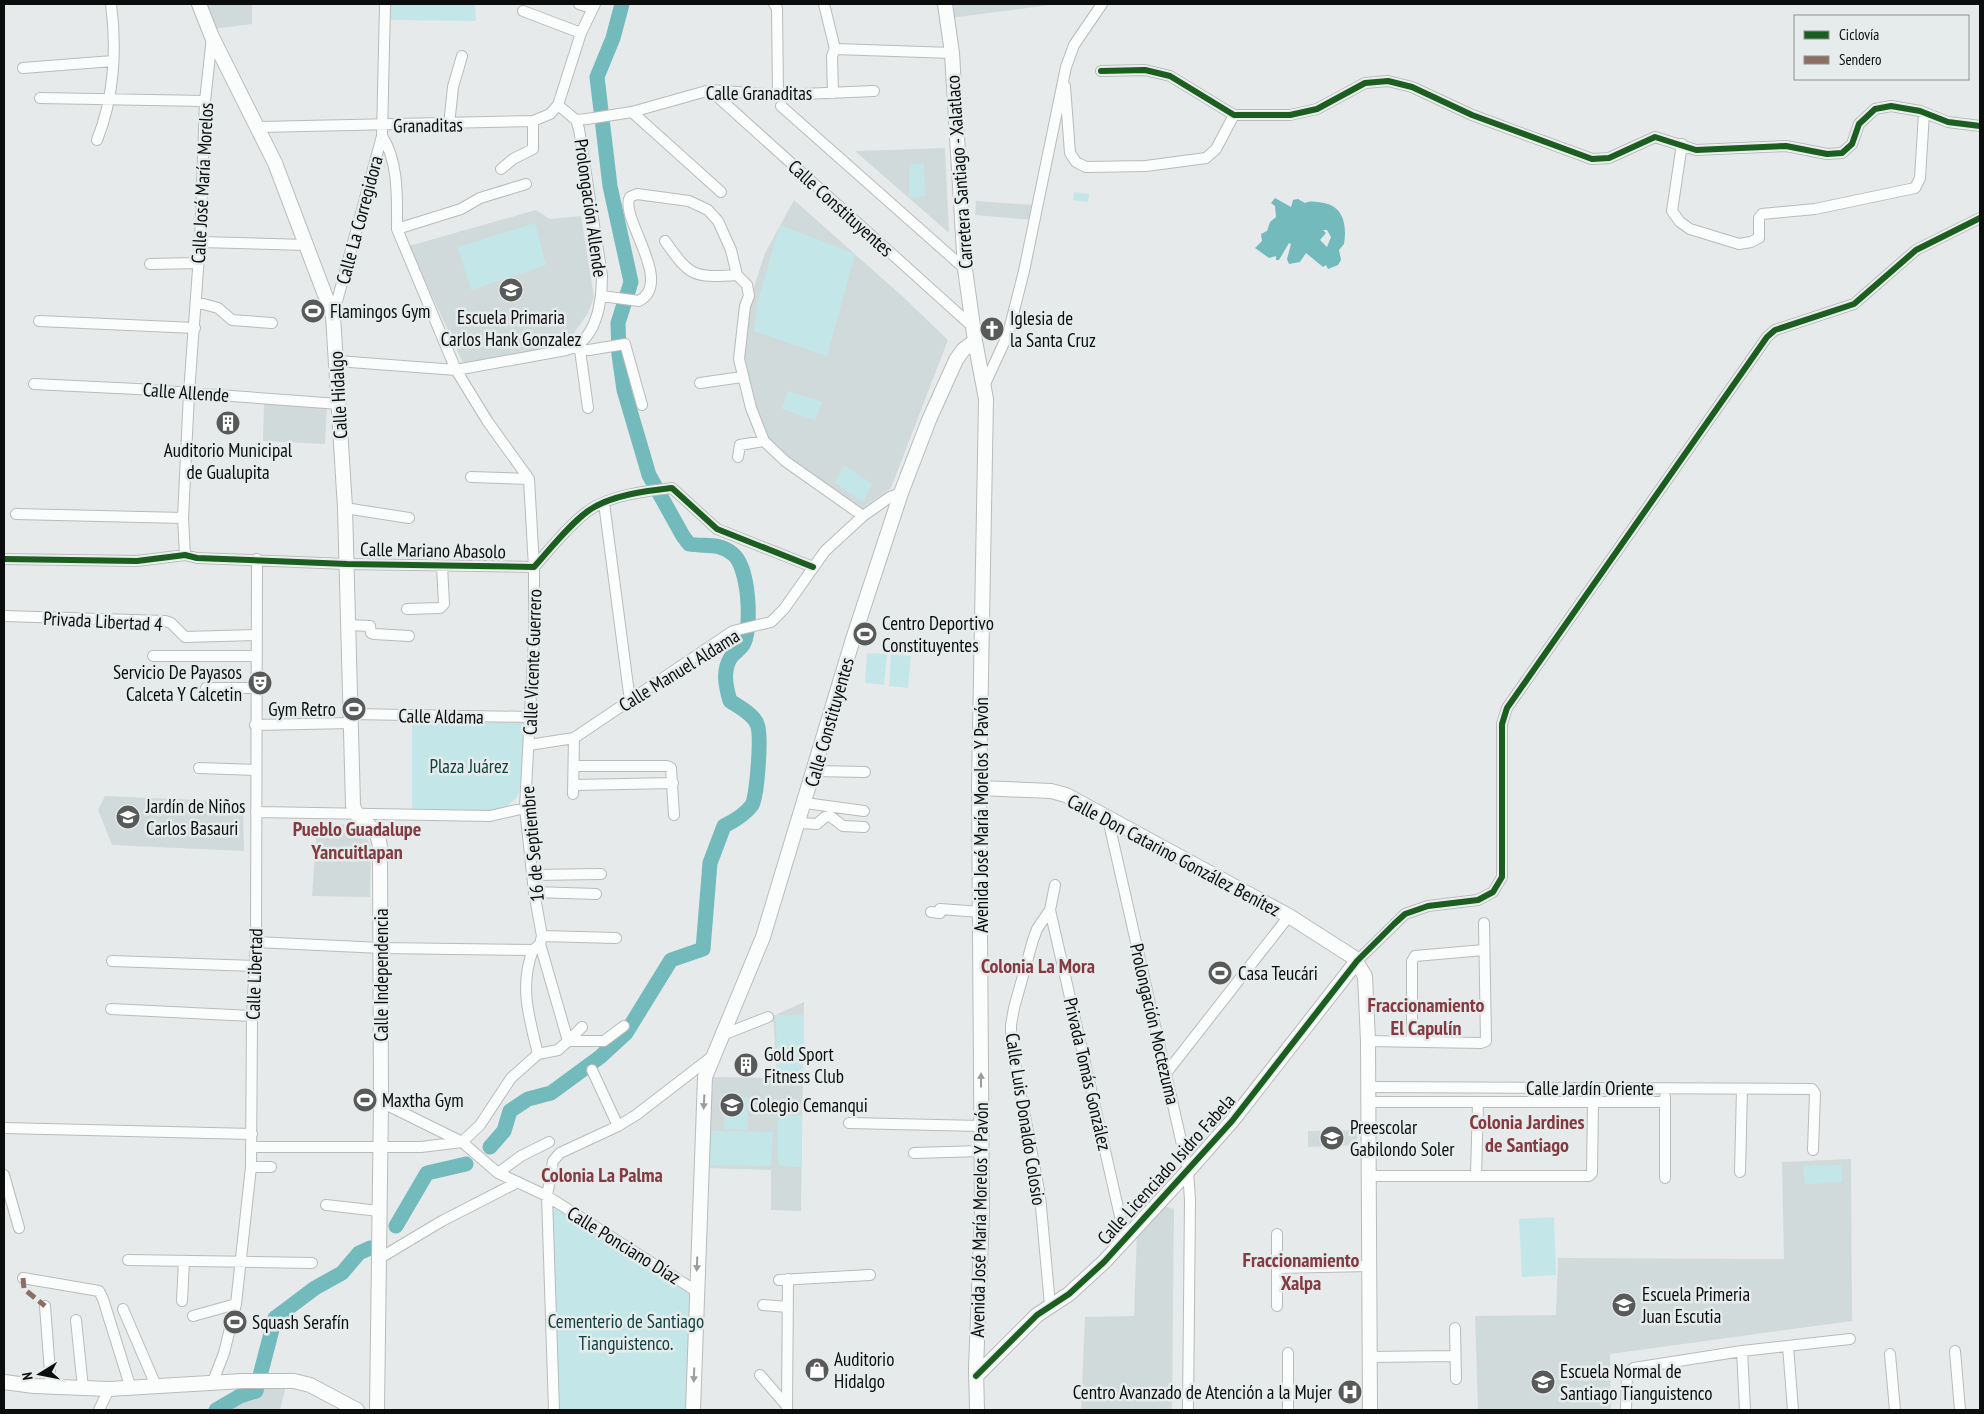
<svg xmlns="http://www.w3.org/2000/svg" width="1984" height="1414" font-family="'PT Sans Narrow',sans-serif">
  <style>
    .built { fill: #d1dada }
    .green { fill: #c3e7e8 }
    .water { fill: #72babc; fill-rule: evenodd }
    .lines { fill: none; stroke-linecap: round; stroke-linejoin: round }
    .river { stroke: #72babc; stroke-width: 15 }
    .street-casing { stroke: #b9bbbb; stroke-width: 12 }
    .secondary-casing { stroke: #b9bbbb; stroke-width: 16 }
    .street { stroke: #fbfcfc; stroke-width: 10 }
    .secondary { stroke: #fbfcfc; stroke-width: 14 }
    .quiet { stroke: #8d6e63; stroke-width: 5; stroke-dasharray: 10 5; stroke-linecap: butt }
    .cycleway-casing { stroke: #e6ebeb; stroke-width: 9 }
    .cycleway { stroke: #1b5e20; stroke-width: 6 }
    .oneway { fill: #9b9c9c }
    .labels { text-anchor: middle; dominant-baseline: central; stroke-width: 5; stroke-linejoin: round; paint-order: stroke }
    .street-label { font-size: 19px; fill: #0b0c0c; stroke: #e6ebeb }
    .poi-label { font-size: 19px; fill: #0b0c0c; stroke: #e6ebeb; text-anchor: start }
    .park-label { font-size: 19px; fill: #114041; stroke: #e6ebeb }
    .neighbourhood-label { font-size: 20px; font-weight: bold; fill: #833a40; stroke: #e6ebeb }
  </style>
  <rect width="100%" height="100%" fill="#e7eaea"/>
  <path class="built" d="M202 4H252V24L212 29Z
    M948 4H1058L950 18Z
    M945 148 949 233 855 151Z
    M794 200 901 295 948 340 891 488 861 510 764 441 739 353 748 305 765 253Z
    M976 201 1034 205 1033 220 975 215Z
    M536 210 550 219 581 216 594 297 588 313 567 343 464 365 409 246Z
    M264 402 327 405 325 444 263 441Z
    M105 796 243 802 244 851 112 845 98 810Z
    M317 823 352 825 363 832 371 846 370 897 312 896Z
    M804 1002 801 1211 771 1210V1170L707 1168 713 1077 777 1078 773 1016Z
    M1357 1130V1145L1308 1147V1131Z
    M1851 1159 1852 1321 1610 1354 1611 1410H1478L1475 1316 1556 1315 1558 1258 1784 1259 1782 1162Z
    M1164 1206 1174 1209 1172 1410H1081L1085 1317 1134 1316 1137 1232Z
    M284 1385 285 1390 280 1410H213L261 1395 260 1387Z"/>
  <path class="green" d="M391 4H475L476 21 391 20Z
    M924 163 925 196 909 198V165Z
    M1074 192 1089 194 1088 202 1073 200Z
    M535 223 546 265 471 290 458 247Z
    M780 225 855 254 827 356 754 331 758 301Z
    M788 391 822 402 815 420 782 409Z
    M844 465 872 484 863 502 835 483Z
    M867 653 887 654 884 685 865 683Z
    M891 654 911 656 908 688 889 686Z
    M412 721 525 723 522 788 516 798 500 812 412 810Z
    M776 1015H804L803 1081 777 1080Z
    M725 1096 748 1097V1130L724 1129Z
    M781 1115 802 1116 801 1167 782 1166 778 1164V1117Z
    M710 1131 773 1132 771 1166 707 1165Z
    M1841 1165 1842 1182 1805 1184 1803 1166Z
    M557 1206 694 1291V1410H560L552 1212Z
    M1554 1217 1556 1275 1522 1277 1519 1219Z"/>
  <path class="water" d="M1275 198 1291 207 1293 200 1298 199 1305 203C1312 200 1317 202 1324 203 1344 207 1347 226 1344 244L1339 250 1341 260 1338 265 1328 269 1326 265 1323 267 1306 253 1300 262 1289 264 1287 259 1291 244 1289 243 1279 260H1276V256L1269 258 1255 248 1262 241 1261 234 1267 231 1270 222 1276 217 1275 206 1271 203ZM1323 230H1327L1331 237 1327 247 1320 240 1326 233Z"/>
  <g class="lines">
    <path class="river" d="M490 1147 504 1131 510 1111 528 1099 551 1093 600 1057 626 1033 671 960 703 949 710 863 724 826C734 821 745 815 752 805 757 797 762 734 757 724 753 714 739 707 730 701 726 687 722 671 731 657 735 652 742 648 744 643 752 625 749 567 733 554 719 542 705 547 689 544L683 536 649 475 624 390 619 355 618 323 631 282 610 186 597 77 613 38 622 4
      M396 1226 427 1173 466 1164
      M216 1410 240 1396 256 1391 275 1318 315 1288 342 1273 359 1253 370 1248"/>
    <defs>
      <path id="street" d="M579 4 591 8
        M774 4 777 8 778 95
        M824 4 835 49 832 56 833 93
        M523 11 581 33
        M835 49 952 53
        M23 68 113 61
        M1101 71 1145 70 1170 76 1234 115H1290L1317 109 1365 83 1388 81 1412 87 1472 115 1592 159 1609 158 1655 137 1696 150 1786 146 1827 154 1842 153 1852 144 1859 124 1875 109 1891 106 1920 111 1948 122 1980 126
        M1065 86 1070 153 1076 162 1086 167 1146 166 1206 158 1216 149 1234 115
        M710 90 973 327
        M40 98 205 101
        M558 105 581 33 595 4
        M781 106 965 269
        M632 112 721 192
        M449 125 453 87 462 56
        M259 127 533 121 550 114 558 105 576 120 587 119 632 112 710 90 778 95 874 91
        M382 136C399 162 397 199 397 229L456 370 488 422 529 479 534 567V638L525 808 534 892 542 936 540 944
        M97 140C114 98 117 49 111 4
        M1682 144 1672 211 1680 222 1690 229 1739 244 1751 242 1759 238V218L1762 214 1815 209 1915 188 1920 178 1924 113
        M501 169 513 159 533 149V121
        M397 229 461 209 480 198 526 184
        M665 241C690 276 692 278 737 275
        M200 242 307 245
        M150 264 198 263
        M602 296 639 301C675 282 618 216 630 197L637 194 689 201 708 210 718 221 731 250 737 275 747 285 749 296 745 306 739 359 751 408 764 441 785 461 863 516
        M196 302 218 308 232 320 272 323
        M333 316 382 136 385 4
        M39 321 195 328
        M575 348 589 350 625 344 642 405
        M580 350 588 408
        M337 361 456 370 566 350C596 342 602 304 602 276L579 129 576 120
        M700 383 742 377
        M34 384 137 389 339 404
        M985 384 1008 334 1024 271 1066 67 1074 45 1102 4
        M738 457 740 445 764 441
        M471 477 529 479
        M604 503 630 701
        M345 508 409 518
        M16 514 183 518
        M185 555 183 518 189 393 200 242 205 101 212 37
        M4 559 137 561 185 555 197 558 347 564 534 567C551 548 568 526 588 511 610 495 646 491 672 488L717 529 813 567
        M407 609 440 608 444 604 442 566
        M4 616 165 621 171 623 185 637 257 635
        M348 625 370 626 371 633 374 634 409 636
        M153 656H257
        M206 688H256
        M351 714 532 717
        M255 725 351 723
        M529 745 574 738 733 631 771 622 784 609 825 551 863 516 890 497 901 493
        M575 766H667L671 768 674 815
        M199 768 256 770
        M814 771 865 772
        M574 785 673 783
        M573 794 574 738
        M805 803 864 811
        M256 812 490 816 525 808
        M1108 819 1188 1171 1190 1200 1188 1410
        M799 823 817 824 825 817 830 816 843 826 864 827
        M532 875 601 874
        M1055 885 1050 910 1125 1238
        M534 892 596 894
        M931 912 940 913V909L981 912
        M542 936 616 938
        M256 942 381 948 533 950 540 944
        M540 944 568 1041
        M533 950C519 986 529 1017 538 1054
        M112 961 255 966
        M1357 961 1405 914 1428 906 1478 900 1493 892 1502 877V724L1507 708 1767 337 1775 330 1854 304 1916 250 1980 218
        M111 1009 252 1016
        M725 1034 768 1017
        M568 1041 582 1027
        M1368 1041 1481 1043 1486 1041 1484 923
        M1412 1041V961L1415 956 1484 950
        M538 1054 558 1050 568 1041H604L624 1026
        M592 1070 618 1126
        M1167 1072 1289 916
        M1369 1087 1812 1089 1815 1093 1813 1150
        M381 1102 462 1142 498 1173 547 1196 696 1291
        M1369 1102H1665
        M849 1123 981 1126
        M4 1128 252 1134
        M462 1142 480 1125 511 1078 538 1054
        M251 1147H421L462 1142
        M914 1153 982 1151
        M251 1167H271
        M1740 1172 1742 1089
        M498 1173 521 1156 549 1142
        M4 1175 19 1228
        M1369 1176H1589L1592 1173 1593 1102
        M1476 1176 1478 1102
        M1665 1178V1097
        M326 1205 379 1211
        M1277 1234V1306
        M380 1258 442 1221 518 1182
        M128 1260 312 1263
        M1278 1268 1368 1266
        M23 1278 99 1291 103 1299 131 1389
        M779 1280 870 1275
        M182 1301 184 1261
        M763 1305 788 1307
        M1050 1305 1040 1196 1011 1042V1025L1014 1008 1033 940 1037 929 1050 910
        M45 1306 51 1386
        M123 1309 157 1388
        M193 1316 236 1304
        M76 1320 83 1388
        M1455 1328 1456 1379
        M1788 1346 1793 1410
        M1742 1351 1745 1410
        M1955 1351 1960 1410
        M1890 1354 1895 1410
        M1369 1357 1455 1356
        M760 1375 786 1405
        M212 1384 224 1353 236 1304 251 1167 252 1016 256 942 257 559
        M99 1410 109 1389
        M554 1410 547 1196 553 1161 560 1153 618 1126 636 1115 714 1055
        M787 1410 788 1279
        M1288 1410V1353
        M1626 1410 1627 1373 1634 1368 1742 1351 1850 1339"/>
      <path id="secondary" d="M199 4 212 37 275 163 333 316 345 508 353 805C357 824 377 821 380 847L381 1102 377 1410
        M945 4 952 53 965 269 975 341 986 399 979 788 982 1213 976 1368 977 1410
        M979 788 1051 791 1066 795 1289 916 1353 957 1365 976 1368 1041 1370 1410
        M976 1376 1037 1315 1069 1294 1104 1262 1188 1171 1232 1121 1357 961
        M4 1382 34 1386 109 1389 243 1381H294L310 1385 357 1410
        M693 1410 705 1077 763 937 853 639 901 493 929 420 956 360 963 350 975 341"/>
    </defs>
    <use href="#street" class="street-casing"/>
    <use href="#secondary" class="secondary-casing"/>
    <use href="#street" class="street"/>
    <use href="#secondary" class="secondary"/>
    <path class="quiet" d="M23 1278 24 1289 45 1306"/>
    <defs>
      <path id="cycleway" d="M1101 71 1145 70 1170 76 1234 115H1290L1317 109 1365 83 1388 81 1412 87 1472 115 1592 159 1609 158 1655 137 1696 150 1786 146 1827 154 1842 153 1852 144 1859 124 1875 109 1891 106 1920 111 1948 122 1980 126
        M4 559 137 561 185 555 197 558 347 564 534 567C551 548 568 526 588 511 610 495 646 491 672 488L717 529 813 567
        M976 1376 1037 1315 1069 1294 1104 1262 1232 1121 1357 961 1394 924 1405 914 1428 906 1478 900 1493 892 1502 877V724L1507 708 1767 337 1775 330 1854 304 1916 250 1980 218"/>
    </defs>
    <use href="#cycleway" class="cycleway-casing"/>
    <use href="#cycleway" class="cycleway"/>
  </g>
  <defs><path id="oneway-solid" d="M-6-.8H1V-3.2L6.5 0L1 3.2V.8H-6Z" transform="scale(1.25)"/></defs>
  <g class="oneway">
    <use href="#oneway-solid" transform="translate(981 1080) rotate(-90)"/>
    <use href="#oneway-solid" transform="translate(704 1102) rotate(93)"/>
    <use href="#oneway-solid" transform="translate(697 1264) rotate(92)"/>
    <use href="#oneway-solid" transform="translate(694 1375) rotate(92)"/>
  </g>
  <defs>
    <symbol id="school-disc" viewBox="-11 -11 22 22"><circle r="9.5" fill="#585a5a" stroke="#e6ebeb"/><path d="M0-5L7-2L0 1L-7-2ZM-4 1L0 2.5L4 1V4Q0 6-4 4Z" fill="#fff"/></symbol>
    <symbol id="stadium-disc" viewBox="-11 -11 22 22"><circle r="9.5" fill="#585a5a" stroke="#e6ebeb"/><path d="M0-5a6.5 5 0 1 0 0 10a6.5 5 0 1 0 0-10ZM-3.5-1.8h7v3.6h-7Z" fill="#fff"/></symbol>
    <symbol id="church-disc" viewBox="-11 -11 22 22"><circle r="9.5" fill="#585a5a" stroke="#e6ebeb"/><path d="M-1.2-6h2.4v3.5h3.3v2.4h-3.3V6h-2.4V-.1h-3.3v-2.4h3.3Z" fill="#fff"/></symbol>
    <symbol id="building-disc" viewBox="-11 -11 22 22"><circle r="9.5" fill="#585a5a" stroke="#e6ebeb"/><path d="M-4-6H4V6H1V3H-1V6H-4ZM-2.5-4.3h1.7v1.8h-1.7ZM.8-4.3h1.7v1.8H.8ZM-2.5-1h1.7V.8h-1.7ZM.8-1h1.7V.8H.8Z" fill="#fff"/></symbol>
    <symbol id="theatre-disc" viewBox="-11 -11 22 22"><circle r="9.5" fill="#585a5a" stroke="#e6ebeb"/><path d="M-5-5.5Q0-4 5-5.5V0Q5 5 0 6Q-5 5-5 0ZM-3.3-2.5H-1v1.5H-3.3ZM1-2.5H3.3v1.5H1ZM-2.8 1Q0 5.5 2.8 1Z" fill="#fff"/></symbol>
    <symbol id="shop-disc" viewBox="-11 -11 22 22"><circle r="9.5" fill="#585a5a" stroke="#e6ebeb"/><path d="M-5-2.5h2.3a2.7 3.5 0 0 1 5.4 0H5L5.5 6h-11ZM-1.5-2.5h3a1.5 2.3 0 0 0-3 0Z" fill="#fff"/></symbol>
    <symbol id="university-disc" viewBox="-11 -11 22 22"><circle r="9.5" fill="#585a5a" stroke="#e6ebeb"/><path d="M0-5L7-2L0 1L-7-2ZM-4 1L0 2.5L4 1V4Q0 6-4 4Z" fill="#fff"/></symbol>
    <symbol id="hospital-disc" viewBox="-11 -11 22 22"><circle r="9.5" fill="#585a5a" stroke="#e6ebeb"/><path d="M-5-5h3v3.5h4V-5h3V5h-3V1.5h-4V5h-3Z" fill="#fff"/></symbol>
  </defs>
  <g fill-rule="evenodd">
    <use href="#school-disc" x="497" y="276" width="28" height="28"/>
    <use href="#stadium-disc" x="299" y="297" width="28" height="28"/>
    <use href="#church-disc" x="978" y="315" width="28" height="28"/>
    <use href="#building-disc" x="214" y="409" width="28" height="28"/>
    <use href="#stadium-disc" x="851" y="620" width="28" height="28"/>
    <use href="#theatre-disc" x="246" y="669" width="28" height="28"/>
    <use href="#stadium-disc" x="340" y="695" width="28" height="28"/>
    <use href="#school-disc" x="114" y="803" width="28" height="28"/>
    <use href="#stadium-disc" x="1206" y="959" width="28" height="28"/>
    <use href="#building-disc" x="732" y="1051" width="28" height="28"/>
    <use href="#stadium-disc" x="351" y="1086" width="28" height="28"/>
    <use href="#school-disc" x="718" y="1091" width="28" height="28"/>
    <use href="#school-disc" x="1318" y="1124" width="28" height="28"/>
    <use href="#school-disc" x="1610" y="1291" width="28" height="28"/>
    <use href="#stadium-disc" x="221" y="1308" width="28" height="28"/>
    <use href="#shop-disc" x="803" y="1356" width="28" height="28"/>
    <use href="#university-disc" x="1529" y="1368" width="28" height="28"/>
    <use href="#hospital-disc" x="1336" y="1378" width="28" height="28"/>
  </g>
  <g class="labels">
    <g class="street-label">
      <text x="759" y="93">Calle Granaditas</text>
      <text transform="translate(428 125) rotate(-1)">Granaditas</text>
      <text transform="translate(959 172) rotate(-94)">Carretera Santiago - Xalatlaco</text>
      <text transform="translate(202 183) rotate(-87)">Calle José María Morelos</text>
      <text transform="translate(591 208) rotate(82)">Prolongación Allende</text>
      <text transform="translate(841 208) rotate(42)">Calle Constituyentes</text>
      <text transform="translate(359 220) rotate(-75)">Calle La Corregidora</text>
      <text transform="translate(186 392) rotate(4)">Calle Allende</text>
      <text transform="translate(338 395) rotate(-93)">Calle Hidalgo</text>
      <text transform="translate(433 550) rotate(1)">Calle Mariano Abasolo</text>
      <text transform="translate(103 621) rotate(3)">Privada Libertad 4</text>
      <text transform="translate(532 662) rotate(-88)">Calle Vicente Guerrero</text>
      <text transform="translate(679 670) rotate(-32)">Calle Manuel Aldama</text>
      <text transform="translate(441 716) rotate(1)">Calle Aldama</text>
      <text transform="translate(829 722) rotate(-74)">Calle Constituyentes</text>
      <text transform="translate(981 815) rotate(-90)">Avenida José María Morelos Y Pavón</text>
      <text transform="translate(532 844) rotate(-95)">16 de Septiembre</text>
      <text transform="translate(1174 855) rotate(28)">Calle Don Catarino González Benítez</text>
      <text transform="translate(254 974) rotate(-88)">Calle Libertad</text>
      <text transform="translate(381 975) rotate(-90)">Calle Independencia</text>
      <text transform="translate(1155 1024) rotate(77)">Prolongación Moctezuma</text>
      <text transform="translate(1088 1074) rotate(77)">Privada Tomás González</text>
      <text x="1590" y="1088">Calle Jardín Oriente</text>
      <text transform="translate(1026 1119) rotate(81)">Calle Luis Donaldo Colosio</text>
      <text transform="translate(1166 1169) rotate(-48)">Calle Licenciado Isidro Fabela</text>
      <text transform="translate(979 1220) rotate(-89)">Avenida José María Morelos Y Pavón</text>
      <text transform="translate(624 1245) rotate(32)">Calle Ponciano Díaz</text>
    </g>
    <g class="poi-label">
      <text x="330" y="311">Flamingos Gym</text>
      <text x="511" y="317" text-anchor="middle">Escuela Primaria<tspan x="511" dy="22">Carlos Hank Gonzalez</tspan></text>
      <text x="1010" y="318">Iglesia de<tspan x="1010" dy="22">la Santa Cruz</tspan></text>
      <text x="228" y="450" text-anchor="middle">Auditorio Municipal<tspan x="228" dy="22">de Gualupita</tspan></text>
      <text x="882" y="623">Centro Deportivo<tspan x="882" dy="22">Constituyentes</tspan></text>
      <text x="242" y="672" text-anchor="end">Servicio De Payasos<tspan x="242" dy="22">Calceta Y Calcetin</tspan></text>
      <text x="336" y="709" text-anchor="end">Gym Retro</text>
      <text x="146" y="806">Jardín de Niños<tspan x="146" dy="22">Carlos Basauri</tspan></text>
      <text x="1238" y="973">Casa Teucári</text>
      <text x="764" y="1054">Gold Sport<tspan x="764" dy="22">Fitness Club</tspan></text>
      <text x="382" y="1100">Maxtha Gym</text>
      <text x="750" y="1105">Colegio Cemanqui</text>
      <text x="1350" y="1127">Preescolar<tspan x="1350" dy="22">Gabilondo Soler</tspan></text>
      <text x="1642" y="1294">Escuela Primeria<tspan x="1642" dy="22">Juan Escutia</tspan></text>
      <text x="252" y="1322">Squash Serafín</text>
      <text x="834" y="1359">Auditorio<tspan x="834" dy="22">Hidalgo</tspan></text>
      <text x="1560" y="1371">Escuela Normal de<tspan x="1560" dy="22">Santiago Tianguistenco</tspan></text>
      <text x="1332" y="1392" text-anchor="end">Centro Avanzado de Atención a la Mujer</text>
    </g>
    <g class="park-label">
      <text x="469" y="766">Plaza Juárez</text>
      <text x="626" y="1321">Cementerio de Santiago<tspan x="626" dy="22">Tianguistenco.</tspan></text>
    </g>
    <g class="neighbourhood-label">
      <text x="357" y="829">Pueblo Guadalupe<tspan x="357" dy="23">Yancuitlapan</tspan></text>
      <text x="1038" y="966">Colonia La Mora</text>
      <text x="1426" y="1005">Fraccionamiento<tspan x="1426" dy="23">El Capulín</tspan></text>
      <text x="1527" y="1122">Colonia Jardines<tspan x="1527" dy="23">de Santiago</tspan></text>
      <text x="602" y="1175">Colonia La Palma</text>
      <text x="1301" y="1260">Fraccionamiento<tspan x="1301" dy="23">Xalpa</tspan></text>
    </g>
  </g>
  <rect width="1984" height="1414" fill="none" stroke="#0b0c0c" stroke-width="10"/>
  <rect x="1794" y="15" width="175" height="65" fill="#e6ebeb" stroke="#8e9292"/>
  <rect x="1804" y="31" width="25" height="8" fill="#1b5e20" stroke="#8e9292"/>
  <text x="1839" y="40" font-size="15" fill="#0b0c0c">Ciclovía</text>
  <rect x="1804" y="56" width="25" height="8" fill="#8d6e63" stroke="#8e9292"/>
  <text x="1839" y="65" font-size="15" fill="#0b0c0c">Sendero</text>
  <g transform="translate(40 1374) rotate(260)" stroke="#e6ebeb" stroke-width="4" paint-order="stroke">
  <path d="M0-4L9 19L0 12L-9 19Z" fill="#0b0c0c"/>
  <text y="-8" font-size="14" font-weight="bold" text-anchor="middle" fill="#0b0c0c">N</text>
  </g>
</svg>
